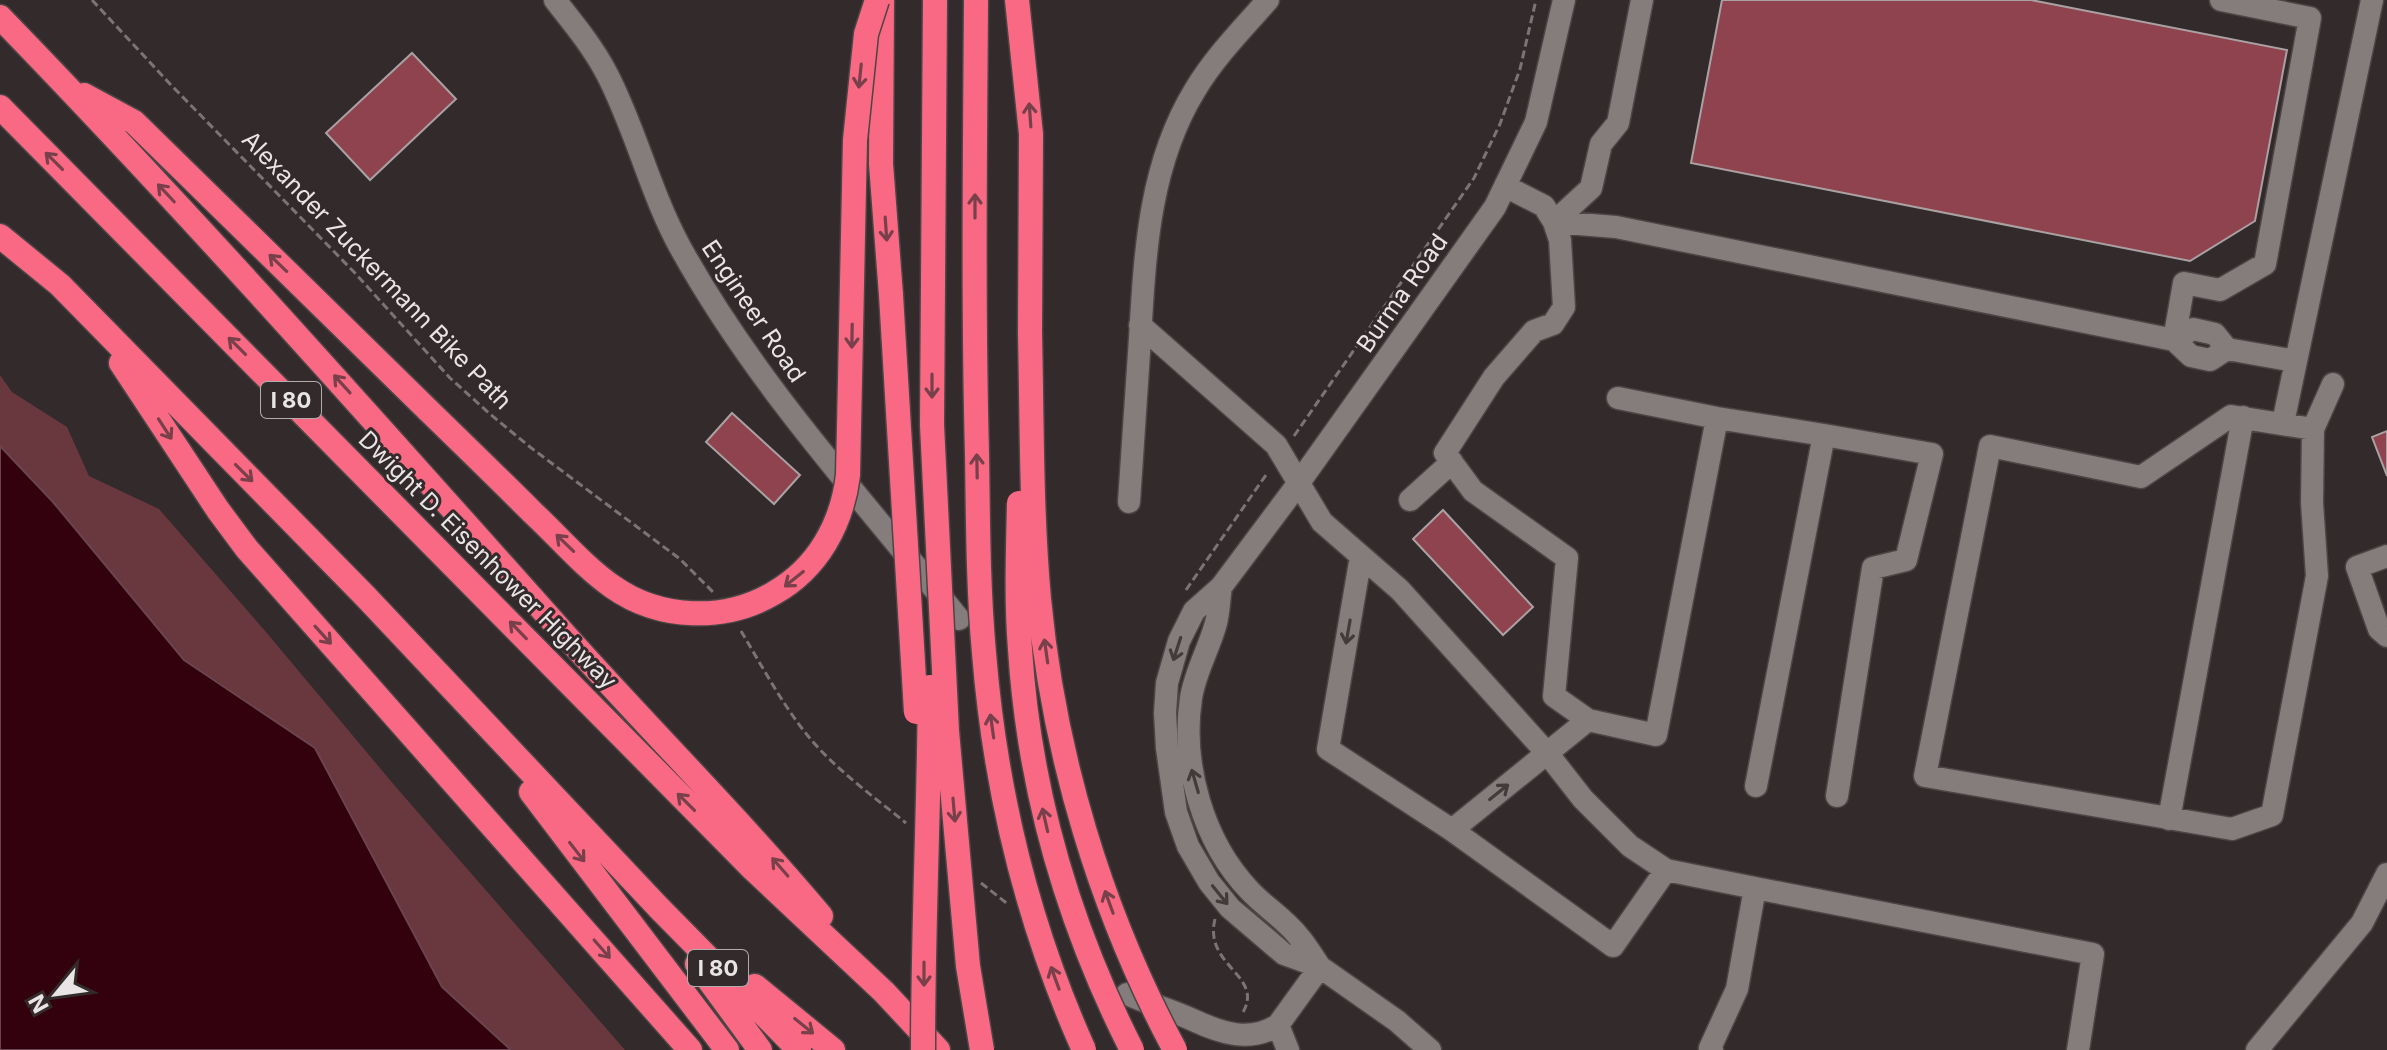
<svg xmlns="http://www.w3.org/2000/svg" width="2387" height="1050" font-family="Inter,sans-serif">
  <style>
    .green { fill: #69373e }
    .water { fill: #33000d; stroke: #6a444e; stroke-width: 2 }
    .building { fill: #8f434f; stroke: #aaa1a2; stroke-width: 2 }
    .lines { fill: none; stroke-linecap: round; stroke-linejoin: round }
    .minor-casing { stroke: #4c4546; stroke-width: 25 }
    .highway-casing { stroke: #4c4546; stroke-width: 27 }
    .path { stroke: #7b7475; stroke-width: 3; stroke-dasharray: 8 4; stroke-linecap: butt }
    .minor { stroke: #857c7c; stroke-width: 22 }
    .highway { stroke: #fa6983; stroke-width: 24 }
    .highway-bridge-casing { stroke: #4c4546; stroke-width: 27; stroke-linecap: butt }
    .highway-bridge { stroke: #fa6983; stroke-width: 24 }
    .oneway { stroke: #78404a }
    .oneway2 { stroke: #433a3b }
    .labels { text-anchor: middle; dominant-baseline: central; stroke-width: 6; stroke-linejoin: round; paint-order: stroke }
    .shield { fill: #322a2b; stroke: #b2acad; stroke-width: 2 }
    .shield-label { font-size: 22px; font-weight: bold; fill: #e9e4e5 }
    .street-label { font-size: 24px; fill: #e9e4e5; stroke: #322a2b }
  </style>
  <rect width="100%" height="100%" fill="#322a2b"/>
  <path class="green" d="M0 375 12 392 67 427 89 476 159 509 266 632 395 786 625 1050H0Z"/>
  <path class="water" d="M0 446 53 502 184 660 315 748 442 987 511 1050H0Z"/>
  <path class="building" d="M1722 0H2031L2287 50 2255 221 2190 261 1691 163Z
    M412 53 456 99 370 180 326 133Z
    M732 413 800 475 774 504 706 442Z
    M2387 431V476L2372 437Z
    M1443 510 1533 607 1503 635 1413 539Z"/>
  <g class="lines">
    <defs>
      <path id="minor" d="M555 0C574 24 593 47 607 74 636 130 650 192 680 247 755 383 862 499 959 619
        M1642 0 1618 123 1601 144 1591 188 1554 222 1560 240 1564 307 1553 324 1534 331 1494 377 1445 453 1473 491 1567 558 1554 696 1588 720 1656 735 1717 418 1824 435 1756 786
        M1505 186 1544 206 1554 222 1616 227 2174 340 2184 283 2220 290 2265 264 2310 18 2221 0
        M1140 325 1276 445 1322 522 1400 590 1547 753 1583 799 1630 846 1666 870 1755 888 1737 989 1710 1048 1712 1050
        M2193 329 2215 334 2227 349 2210 360 2191 356 2174 340Z
        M2227 349 2295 361
        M1618 398 1717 418
        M2231 416 2313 429 2312 503 2317 576 2272 815 2232 829 1925 776 1990 446 2141 477Z
        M2283 423 2372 0
        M2313 429 2333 384
        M1824 435 1932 454 1906 560 1873 568 1837 796
        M1410 500 1452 462
        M1129 502C1133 447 1136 393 1140 338 1145 253 1149 165 1195 90 1214 58 1243 28 1268 0
        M1361 556 1328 749 1452 830 1613 946 1666 870
        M2387 556 2357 567 2379 629 2387 636
        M1221 587C1219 599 1219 612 1216 623 1209 649 1195 672 1191 698 1181 765 1203 842 1250 891 1265 907 1285 919 1299 937 1307 946 1313 957 1320 967
        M2169 819 2243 417
        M1452 830 1588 720
        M1755 888 2093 954 2078 1050
        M1127 994C1149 1004 1172 1010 1193 1020 1221 1033 1250 1043 1278 1025L1320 967
        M1278 1025 1288 1050
        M1430 1050 1397 1021 1320 967 1284 954 1230 908 1209 882 1188 846 1176 812 1167 748 1165 713 1167 683 1179 641 1194 611 1221 587 1298 484 1495 207 1536 122 1564 0
        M2257 1050 2362 923 2387 874"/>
      <path id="highway" d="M882 0 881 164 891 295
        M1017 0 1031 134 1030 333
        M0 17C192 215 374 421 557 626 644 724 737 816 821 916
        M84 95 134 122 429 411
        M0 107 753 869 884 992 938 1050
        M0 236 60 285 366 597 659 908 799 1050
        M121 363 218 510 247 549 690 1050
        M932 425 935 0
        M531 792 727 1050
        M697 964 760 1050
        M755 986 833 1050"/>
    </defs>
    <use href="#minor" class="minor-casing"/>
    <use href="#highway" class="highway-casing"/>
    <path class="path" d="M92 0 171 85 354 272 450 378 490 414 530 447 680 559 713 592
      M1294 436 1474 178 1500 124 1520 69 1536 0
      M1186 590 1268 472
      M741 631C762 666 782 704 808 736 834 768 874 797 906 823
      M981 883 1009 905
      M1215 919C1203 967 1266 975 1242 1014"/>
    <use href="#minor" class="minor"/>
    <use href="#highway" class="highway"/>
    <defs>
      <path id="highway-bridge" d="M976 0C975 151 973 302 977 454 978 520 978 587 984 653 995 789 1028 925 1084 1050
        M891 295 916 712
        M1030 333C1032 421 1031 511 1039 599 1054 756 1101 912 1175 1050
        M429 411C464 445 499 479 533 513 559 537 584 567 613 587 660 620 725 622 774 593 818 568 842 524 848 475L855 140 866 34 877 0
        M932 425 947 731 968 966 982 1050
        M1019 503C1018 552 1016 600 1020 649 1029 790 1068 924 1132 1050
        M923 1050C923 929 929 808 930 687"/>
    </defs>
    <use href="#highway-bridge" class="highway-bridge-casing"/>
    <use href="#highway-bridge" class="highway-bridge"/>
  </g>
  <defs><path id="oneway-shaft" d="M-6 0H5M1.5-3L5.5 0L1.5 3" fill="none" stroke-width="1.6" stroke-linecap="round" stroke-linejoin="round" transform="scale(2)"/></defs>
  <g class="oneway">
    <use href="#oneway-shaft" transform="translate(860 76) rotate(96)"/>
    <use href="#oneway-shaft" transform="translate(1030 115) rotate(-94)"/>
    <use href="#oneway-shaft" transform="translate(54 161) rotate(-135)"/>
    <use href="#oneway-shaft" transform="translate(166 193) rotate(-133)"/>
    <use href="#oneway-shaft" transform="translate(975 206) rotate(-90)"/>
    <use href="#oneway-shaft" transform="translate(886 229) rotate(86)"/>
    <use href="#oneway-shaft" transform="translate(278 263) rotate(-136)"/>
    <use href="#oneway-shaft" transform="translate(852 336) rotate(91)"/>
    <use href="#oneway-shaft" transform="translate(237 346) rotate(-135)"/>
    <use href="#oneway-shaft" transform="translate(342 384) rotate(-132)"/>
    <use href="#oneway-shaft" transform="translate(932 386) rotate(90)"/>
    <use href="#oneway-shaft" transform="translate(165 429) rotate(57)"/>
    <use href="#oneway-shaft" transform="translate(977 466) rotate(-91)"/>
    <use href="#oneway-shaft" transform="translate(244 473) rotate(45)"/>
    <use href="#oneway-shaft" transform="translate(565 543) rotate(-136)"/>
    <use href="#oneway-shaft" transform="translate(794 579) rotate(141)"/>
    <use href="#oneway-shaft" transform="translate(518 630) rotate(-134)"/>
    <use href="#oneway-shaft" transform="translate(323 635) rotate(48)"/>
    <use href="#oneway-shaft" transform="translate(1046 651) rotate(-98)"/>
    <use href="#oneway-shaft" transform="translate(992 726) rotate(-98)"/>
    <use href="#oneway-shaft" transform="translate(686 802) rotate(-135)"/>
    <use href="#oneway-shaft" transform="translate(954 810) rotate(85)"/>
    <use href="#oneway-shaft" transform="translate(1045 820) rotate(-103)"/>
    <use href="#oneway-shaft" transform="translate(577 852) rotate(52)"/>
    <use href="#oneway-shaft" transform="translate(780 867) rotate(-131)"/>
    <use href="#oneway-shaft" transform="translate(1109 902) rotate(-110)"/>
    <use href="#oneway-shaft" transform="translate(602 949) rotate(49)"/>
    <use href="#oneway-shaft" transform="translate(924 974) rotate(90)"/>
    <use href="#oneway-shaft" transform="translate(1055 978) rotate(-110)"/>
    <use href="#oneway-shaft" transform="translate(804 1026) rotate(39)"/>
  </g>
  <g class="oneway2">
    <use href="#oneway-shaft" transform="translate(1348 632) rotate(100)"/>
    <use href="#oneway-shaft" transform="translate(1177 649) rotate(108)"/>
    <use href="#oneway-shaft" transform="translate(1195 781) rotate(-106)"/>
    <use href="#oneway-shaft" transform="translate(1499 792) rotate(-39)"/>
    <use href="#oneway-shaft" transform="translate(1220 895) rotate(51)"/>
  </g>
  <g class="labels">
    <g class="shield">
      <rect x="261" y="382" width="60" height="36" rx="6"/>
      <rect x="688" y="950" width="60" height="36" rx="6"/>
    </g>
    <g class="shield-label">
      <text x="291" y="400">I 80</text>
      <text x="718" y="968">I 80</text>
    </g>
    <g class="street-label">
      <text transform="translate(377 270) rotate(46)">Alexander Zuckermann Bike Path</text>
      <text transform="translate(1402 293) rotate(-55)">Burma Road</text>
      <text transform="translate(754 311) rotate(56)">Engineer Road</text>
      <text transform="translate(488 560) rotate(45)">Dwight D. Eisenhower Highway</text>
    </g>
  </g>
  <g transform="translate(56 994) rotate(241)" stroke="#322a2b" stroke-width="6" paint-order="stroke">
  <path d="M0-6L14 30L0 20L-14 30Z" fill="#e9e4e5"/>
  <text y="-12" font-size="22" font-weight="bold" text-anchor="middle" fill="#e9e4e5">N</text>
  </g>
</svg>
